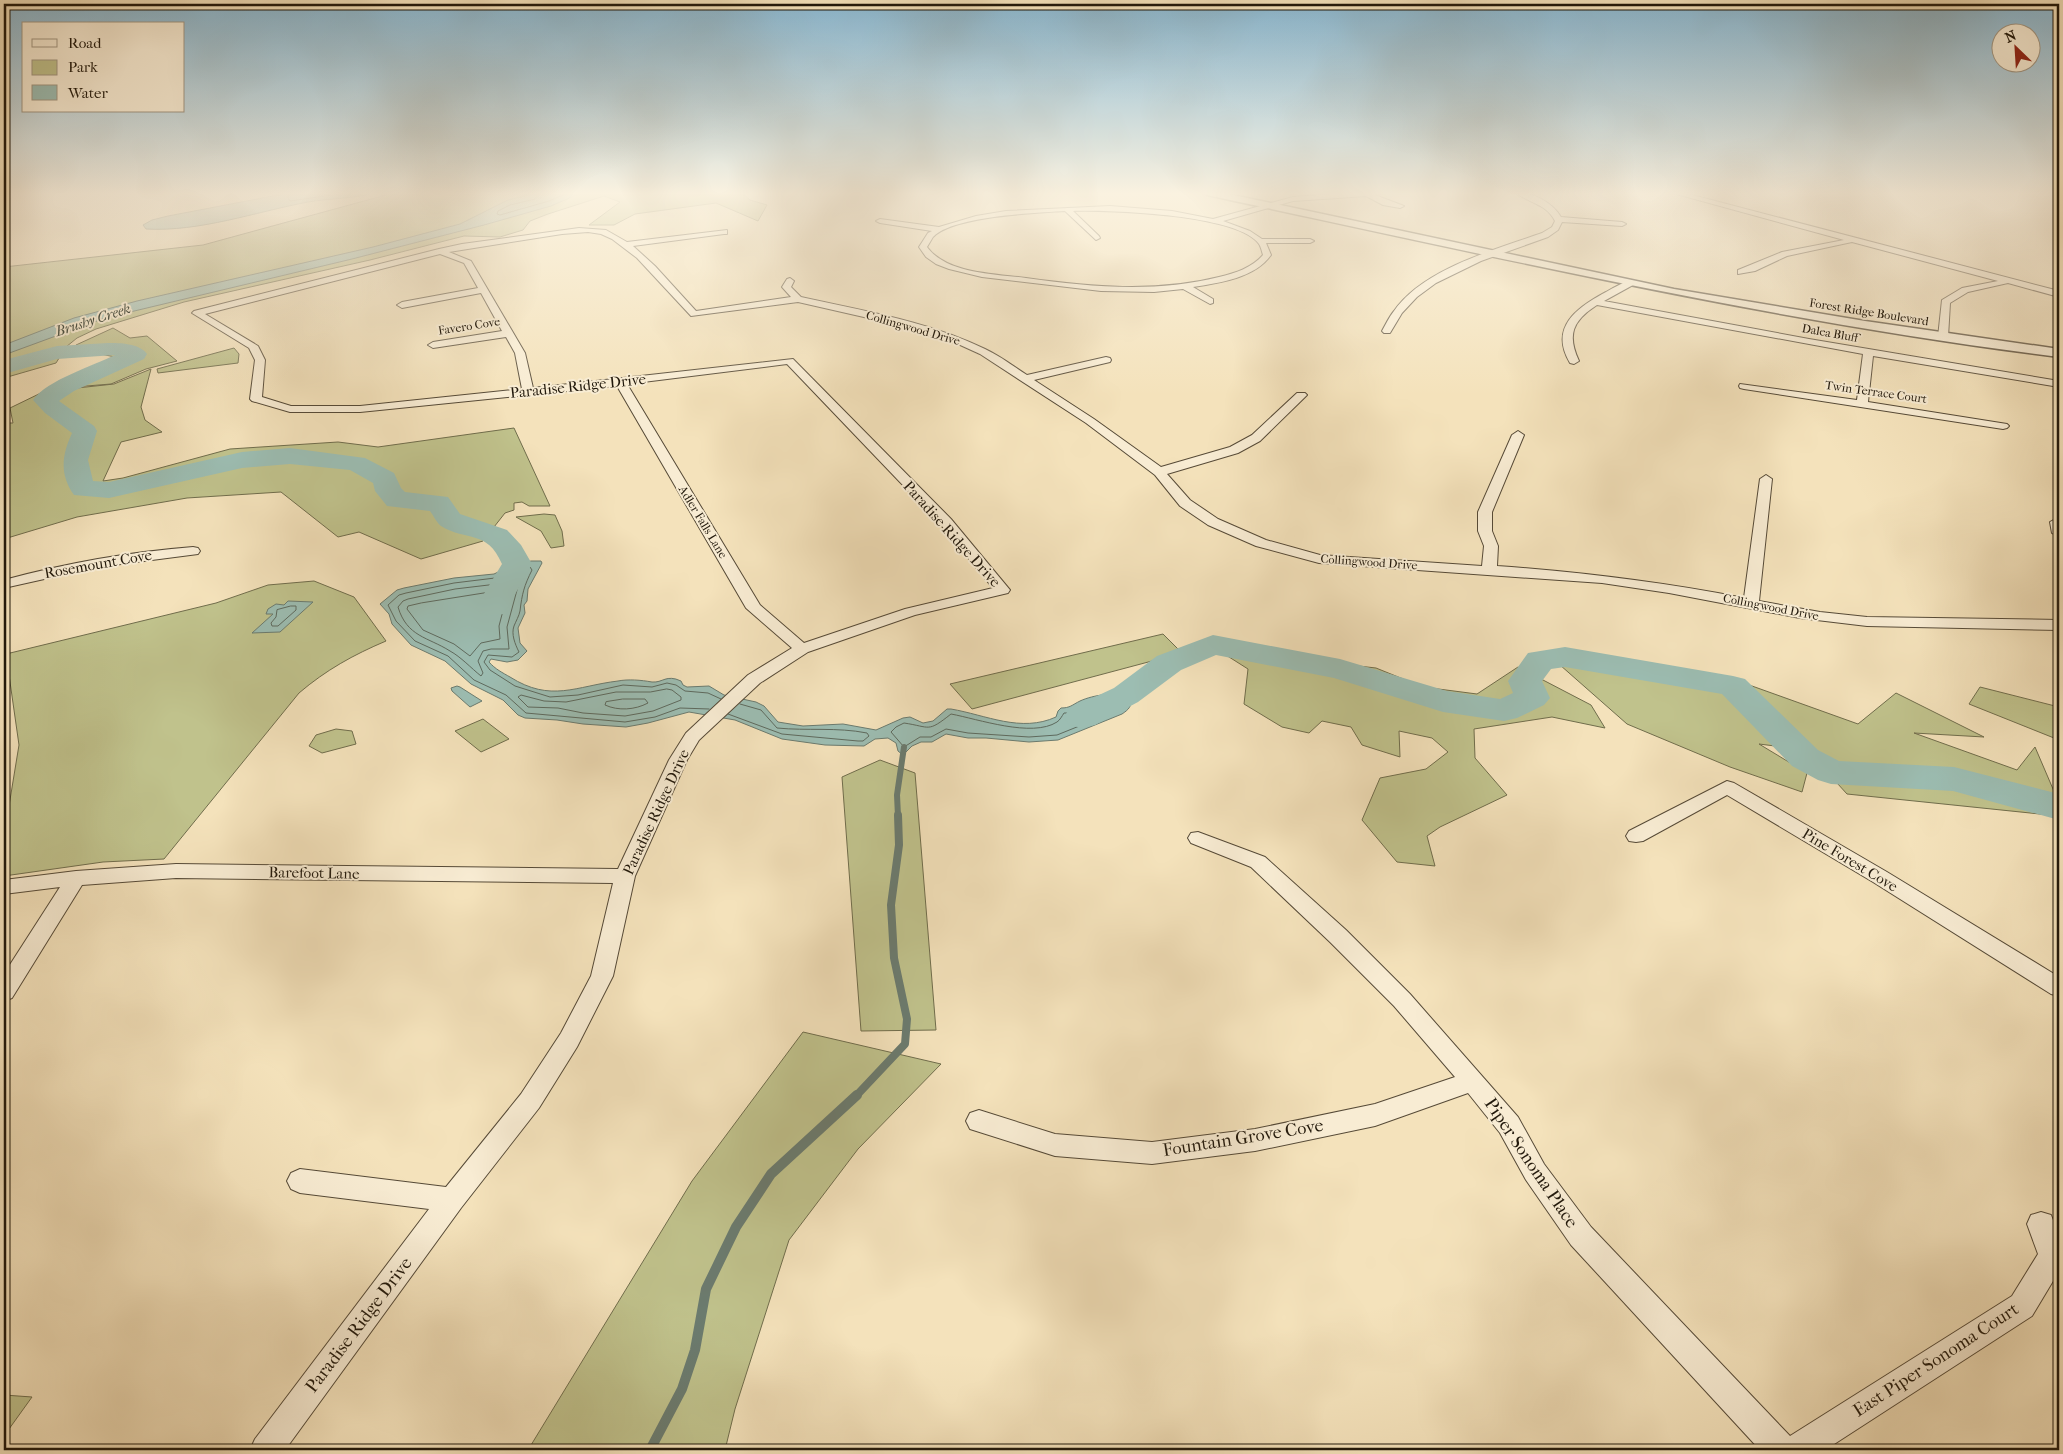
<svg xmlns="http://www.w3.org/2000/svg" width="2063" height="1454" font-family="'IM FELL French Canon',serif">
  <style>
    .green { fill: #c0c28c; stroke: #706d4c }
    .water { fill: #9cbdb2; stroke: #6b7b6f }
    .lines { fill: none; stroke-linecap: round; stroke-linejoin: round }
    .shore { stroke: #5e6a5e; stroke-width: 1 }
    .stream-far2 { stroke: #6b7b6f; stroke-width: 6 }
    .stream-far1 { stroke: #6b7b6f; stroke-width: 8 }
    .stream { stroke: #6b7b6f; stroke-width: 10 }
    .river { fill: #9cbdb2; fill-rule: evenodd }
    .minor-casing { stroke: #564a37; stroke-width: 2 }
    .tertiary-casing { stroke: #564a37; stroke-width: 3 }
    .minor { fill: #f8ecd3; fill-rule: evenodd }
    .tertiary { fill: #f8ecd3; fill-rule: evenodd }
    .labels { text-anchor: middle; dominant-baseline: central; stroke-width: 4; stroke-linejoin: round; paint-order: stroke }
    .far-street-label { font-size: 12px; fill: #21180b; stroke: #f8ecd3 }
    .far-water-label { font-size: 14px; font-style: italic; fill: #4c5245; stroke: #f8ecd3 }
    .street-label { font-size: 15px; fill: #21180b; stroke: #f8ecd3 }
    .near-street-label { font-size: 18px; fill: #21180b; stroke: #f8ecd3 }
  </style>
  <rect width="100%" height="100%" fill="#f4e2bb"/>
  <filter id="stains"><feTurbulence type="fractalNoise" baseFrequency=".004" numOctaves="4"/><feColorMatrix values="0 0 0 0 .2 0 0 0 0 .09 0 0 0 0 .02 0 0 0 .5 -.17"/></filter>
  <radialGradient id="worn" r=".72"><stop offset=".6" stop-color="#630" stop-opacity="0"/><stop offset="1" stop-color="#630" stop-opacity=".3"/></radialGradient>
  <path class="green" d="M397 192H741L750 200 767 205 758 221 716 203 635 214 614 225H589L620 202 604 196 548 214 530 221 523 230 500 237 464 236 370 260 184 302 96 329 77 338 66 347 56 363 4 378V267L203 245Z
    M113 328 130 338 147 336 177 361 146 369 111 384 74 387 86 370 115 357 77 349 76 345Z
    M234 348 239 354 238 363 158 373 157 369Z
    M151 369 141 407 145 420 162 432 121 442 103 481 123 478 230 449 338 442 378 447 514 428 550 506H529L522 502 514 503V510L505 513 483 541 421 559 359 532 338 537 281 492 187 498 77 517 4 539V423H13L10 408 78 375 71 389 60 395 77 388 114 384Z
    M544 514 555 515 562 531 564 546 551 548 541 531 516 517Z
    M314 581 354 597 386 641C353 655 326 670 299 693L164 859 103 862 4 876V821L8 812 19 745 6 654 216 603 268 585Z
    M1163 634 1182 653 972 709 950 684Z
    M1218 650 1376 668 1423 687 1477 694 1518 667 1591 705 1605 728 1552 717 1474 729 1475 758 1507 795 1440 827 1427 836 1435 866 1397 862 1362 820 1380 778 1426 769 1448 752 1432 738 1399 731 1400 757 1362 745 1351 727 1322 721 1309 733 1282 727 1244 704 1248 669Z
    M1560 665 1752 686 1858 724 1896 693 1984 737 1914 733 2017 770 2035 747 2059 803V816L1847 794 1807 750 1759 744 1807 773 1802 792 1730 767 1627 724Z
    M1980 687 2059 707V740L1969 704Z
    M483 719 509 739 481 752 455 731Z
    M336 729 352 731 356 744 322 753 309 746 316 735Z
    M880 760 915 773 936 1030 861 1031 842 777Z
    M803 1032 941 1064 858 1149 789 1240 735 1409 725 1450H528L692 1181Z
    M4 1395 32 1397 4 1436Z"/>
  <path class="water" d="M294 192H376C354 199 331 198 308 202 255 212 200 232 146 229L143 225 152 220 168 216Z
    M542 192H583L551 206 484 225 352 259 105 318 4 355V345L74 318 137 301 373 247 460 224 508 200Z
    M531 561H541L542 563 528 589 527 601 524 605 525 613 518 628 520 643 527 651 518 660 507 662 491 659 489 662C495 669 503 673 510 677 551 703 576 686 618 681 628 679 641 680 652 682 663 683 666 674 681 681L683 685 687 687 709 686 724 695 756 702 764 706 778 722 803 726 843 724 876 730 903 718 910 717 923 723 933 721 947 709H951C986 715 1021 733 1056 717L1058 711 1061 708C1070 708 1072 705 1080 701 1093 695 1117 691 1130 698 1133 706 1128 710 1122 714L1058 740 1029 742 986 738H968L946 734 932 742H921L912 746 903 755 898 751 896 743 888 738 875 739 864 746 825 745 782 739 735 720 689 712 648 723 626 727 583 724 557 720 525 718 518 715 503 700 471 684 445 661 411 645 392 624 389 614 380 604 397 590 404 588 454 578 494 574 511 566Z
    M288 601 313 602 280 632 252 633 273 614H266L268 609 276 604 284 605Z
    M457 686 460 687 482 701 470 707 452 691 451 688Z"/>
  <g class="lines">
    <path class="shore" d="M289 192 288 198 290 201 352 192
      M538 192 535 199 510 205 498 211 497 214 500 215 549 201 570 192
      M517 576 520 579 507 627 509 649H491L483 651 478 661 483 673 481 676C471 668 461 657 450 651 428 637 407 637 398 607L403 601 408 599 455 589 497 584Z
      M505 590 507 595 499 626 500 639 481 643 470 656 454 644 423 630 407 609 408 606 421 603Z
      M291 606H296V610L278 626H272L271 623 276 617 277 610Z
      M667 689 672 690 681 697V700L653 711 625 716 583 713 558 708 528 707 518 697 521 695 544 701 566 702 616 692H650Z
      M623 699H645L648 703C635 710 618 711 605 705L606 702Z
      M1118 699 1126 703 1119 710 1057 735 1029 737 968 733 946 729 931 737H920L904 747 891 732 896 727 904 723C931 727 927 733 951 714 978 719 1032 738 1057 722 1060 720 1062 716 1064 713H1071L1086 705Z
      M709 709 680 708 655 717 625 722 526 713 506 695 474 680 448 656 415 641 396 621 388 605 399 595 406 593 454 583 495 578 530 567 532 570C524 586 522 594 520 611 519 616 516 621 514 626 511 634 515 644 519 652L512 657 488 655 484 662 490 670 515 686 550 697 578 695 623 685 652 687 667 683 676 685 685 691 708 693 721 699
      M728 714 782 734 858 741H863L869 736 867 733C837 727 807 731 777 728L761 710 740 704"/>
    <path class="stream-far2" d="M898 816 897 795 904 747"/>
    <path class="stream-far1" d="M856 1096 905 1044 907 1019 894 958 891 905 899 845 898 815"/>
    <path class="stream" d="M650 1450 682 1389 695 1350 706 1289 736 1227 771 1174 857 1095"/>
    <path class="river" d="M108 343C120 343 139 343 147 354L144 359 74 391 59 401 94 426 97 431 88 460 93 481 109 482 242 452 290 448 365 458 394 473 401 488 405 492 448 497 460 514 507 530 521 545 532 564 508 607 503 614 492 616 481 614 476 607 502 564C487 529 467 542 441 526 437 523 433 515 430 511L387 506 375 491 373 483 350 470 290 464 242 468 109 498 74 495C59 474 62 455 72 433L45 413 33 400C47 380 93 366 115 355L57 359 4 374V360L57 346Z
      M1213 635 1340 659 1447 691 1500 699 1513 693 1508 681 1528 653 1565 647 1733 676 1745 679 1818 750 1839 761 1954 767 2059 794V820L1953 791 1831 784 1818 780 1792 766 1722 694 1565 667 1551 669 1542 681 1550 698 1544 705 1517 718 1504 721 1443 712 1334 678 1216 655 1181 670 1138 702 1095 725 1082 728 1069 725 1064 717 1069 709 1114 688 1157 656Z"/>
    <defs>
      <path id="minor" d="M1359 192H1389L1375 195 1404 206 1400 208 1383 205 1366 196 1293 201 1223 221 1250 231 1262 239H1310L1314 241 1310 243H1266L1271 255C1255 278 1219 283 1193 287L1213 299V303L1210 304 1183 289 1154 292 1101 291 982 277 949 269 936 264 926 257 919 247 928 233 932 231 880 223 876 221 880 219 939 227 976 216 1006 211 1110 206 1172 211 1213 219 1293 197ZM1065 211 1096 240 1100 238 1099 236 1073 211C1109 210 1237 214 1259 244 1261 247 1262 252 1263 255 1252 268 1235 273 1219 277 1156 293 1090 287 1026 278 995 274 947 274 927 247 929 244 931 240 933 237 953 216 1036 213 1065 211Z
        M1515 192C1532 192 1552 202 1561 217L1622 222 1626 224 1622 226 1562 222 1558 230 1548 237 1481 261 1436 283 1417 297 1402 313 1390 333H1384L1382 331C1386 324 1389 317 1394 311 1424 268 1495 250 1542 233L1552 227 1555 221C1546 203 1528 203 1515 192Z
        M1669 192H1681L2059 291V297L2008 283 1968 292 1950 303 1948 337 1947 339H1939L1938 337 1942 300 1962 288 1998 281 1852 242 1787 256 1755 271 1738 274V270L1782 252 1844 240Z
        M579 228 606 230 627 242 727 230V234H724L633 246 655 266 696 311 791 297 782 287 787 279 790 278 794 281 791 287 801 297C863 311 928 321 985 349 1000 356 1013 366 1027 375L1106 357 1110 358 1111 360 1110 362 1034 380 1094 419 1161 467 1230 447 1252 435 1297 393H1305L1307 395 1305 397 1260 441 1238 453 1167 474 1190 500 1218 519 1266 540 1320 555 1482 566 1484 546 1478 531V512L1512 435 1518 431 1524 435 1492 512V531L1498 546 1497 566C1580 572 1662 582 1744 598L1760 479 1766 475 1772 479 1759 601 1820 612 1867 617 2059 620V630L1867 626 1800 618 1669 593 1602 583 1319 563 1256 546 1208 525 1180 506 1155 475 1086 423 980 354 958 344 899 325 798 302 691 316 637 258 612 239 601 234 588 232 562 234 449 252 471 261 525 353 533 388 793 359 951 519 1010 590 1008 593 915 615 808 652 760 683 699 740 687 760 635 876 613 976 577 1047 539 1108 461 1208 285 1450H250L255 1439 429 1209 300 1193 291 1189 287 1181 291 1173 300 1169 446 1187 521 1094 561 1033 591 976 613 883 176 878 82 885 12 998 4 1001V974L60 887 4 894V880L76 871 176 864 618 869 669 760 686 733 748 675 792 648 746 608 617 386 360 412H290L252 401 250 399 255 360 249 348 192 313 194 311 439 249 462 244ZM440 254 464 263 478 288 402 302 397 305 402 308 481 293 502 331 433 342 428 345 433 348 506 337 515 353 522 389 360 406H291L262 397 265 360 258 346 205 314ZM787 364 941 525 993 588 905 609 804 643 760 605 627 384Z
        M1630 280 1633 281V285L1604 301 1809 339 2059 381V387L1873 356 1868 402 2007 424 2009 426 2007 428 2003 429 1744 389 1740 388 1739 386 1740 384 1857 400 1863 354 1597 305C1572 321 1567 335 1579 361L1574 364 1570 363C1549 328 1576 308 1606 292 1613 288 1622 283 1630 280Z
        M2057 518 2059 519V537L2052 533 2050 522Z
        M193 547 198 548 200 551 198 554 98 567 4 588V580C66 563 129 552 193 547Z
        M1727 781 1734 783 1887 872 2059 977V996L2051 994 1873 882 1727 795 1643 841 1636 842 1629 841 1626 836 1629 831Z
        M1198 832 1265 857 1346 930 1410 994 1518 1117 1544 1164 1591 1227 1790 1436 2012 1296 2038 1254 2027 1224 2031 1215 2041 1212 2051 1215 2059 1236V1271L2032 1316 1825 1450H1760L1571 1245 1526 1180 1500 1133 1468 1093 1375 1126 1255 1151 1152 1164 1055 1156 970 1129 966 1121 970 1113 979 1110 1055 1134 1152 1142 1255 1129 1375 1104 1455 1077 1394 1006 1330 942 1251 867 1191 843 1188 838 1191 833Z"/>
      <path id="tertiary" d="M1203 192H1219L1674 289 1865 321 2059 349V357C1772 321 1490 256 1207 195Z"/>
    </defs>
    <use href="#minor" class="minor-casing"/>
    <use href="#tertiary" class="tertiary-casing"/>
    <use href="#minor" class="minor"/>
    <use href="#tertiary" class="tertiary"/>
  </g>
  <linearGradient id="sky" x2="0" y2="1"><stop stop-color="#89b8d2"/><stop offset="0.49" stop-color="#faf2e0"/><stop offset="1" stop-color="#faf2e0" stop-opacity="0"/></linearGradient>
  <rect width="2063" height="395" fill="url(#sky)"/>
  <g class="labels">
    <g class="far-street-label">
      <text transform="translate(1869 312) rotate(9)">Forest Ridge Boulevard</text>
      <text transform="translate(469 326) rotate(-9)">Favero Cove</text>
      <text transform="translate(913 328) rotate(16)">Collingwood Drive</text>
      <text transform="translate(1830 333) rotate(10)">Dalea Bluff</text>
      <text transform="translate(1876 392) rotate(8)">Twin Terrace Court</text>
      <text transform="translate(703 522) rotate(59)">Adler Falls Lane</text>
      <text transform="translate(1369 562) rotate(4)">Collingwood Drive</text>
      <text transform="translate(1771 607) rotate(11)">Collingwood Drive</text>
    </g>
    <g class="far-water-label">
      <text transform="translate(93 320) rotate(-18)">Brushy Creek</text>
    </g>
    <g class="street-label">
      <text transform="translate(578 386) rotate(-6)">Paradise Ridge Drive</text>
      <text transform="translate(952 534) rotate(48)">Paradise Ridge Drive</text>
      <text transform="translate(98 564) rotate(-10)">Rosemount Cove</text>
      <text transform="translate(656 812) rotate(-65)">Paradise Ridge Drive</text>
      <text transform="translate(1850 860) rotate(31)">Pine Forest Cove</text>
      <text transform="translate(314 873) rotate(1)">Barefoot Lane</text>
    </g>
    <g class="near-street-label">
      <text transform="translate(1243 1138) rotate(-9)">Fountain Grove Cove</text>
      <text transform="translate(1531 1163) rotate(56)">Piper Sonoma Place</text>
      <text transform="translate(359 1325) rotate(-53)">Paradise Ridge Drive</text>
      <text transform="translate(1936 1360) rotate(-33)">East Piper Sonoma Court</text>
    </g>
  </g>
  <rect width="2063" height="1454" fill="none" stroke="#f4e2bb" stroke-width="20"/>
  <rect x="5" y="5" width="2053" height="1444" fill="none" stroke="#21180b" stroke-width="2.5"/>
  <rect x="10" y="10" width="2043" height="1434" fill="none" stroke="#21180b"/>
  <rect x="22" y="22" width="162" height="90" fill="#f8ecd3" stroke="#a29783"/>
  <rect x="32" y="39" width="25" height="8" fill="#f8ecd3" stroke="#a29783"/>
  <text x="68" y="48" font-size="15" fill="#21180b">Road</text>
  <rect x="32" y="60" width="25" height="15" fill="#c0c28c" stroke="#a29783"/>
  <text x="68" y="72" font-size="15" fill="#21180b">Park</text>
  <rect x="32" y="85" width="25" height="15" fill="#9cbdb2" stroke="#a29783"/>
  <text x="68" y="98" font-size="15" fill="#21180b">Water</text>
  <g transform="translate(2016 48) rotate(335)"><circle r="24" fill="#f8ecd3" stroke="#a29783"/>
  <path d="M0-4L9 19L0 12L-9 19Z" fill="#8f2418"/>
  <text y="-8" font-size="14" font-weight="bold" text-anchor="middle" fill="#21180b">N</text>
  </g>
  <rect width="100%" height="100%" filter="url(#stains)"/>
  <rect width="100%" height="100%" fill="url(#worn)"/>
</svg>
